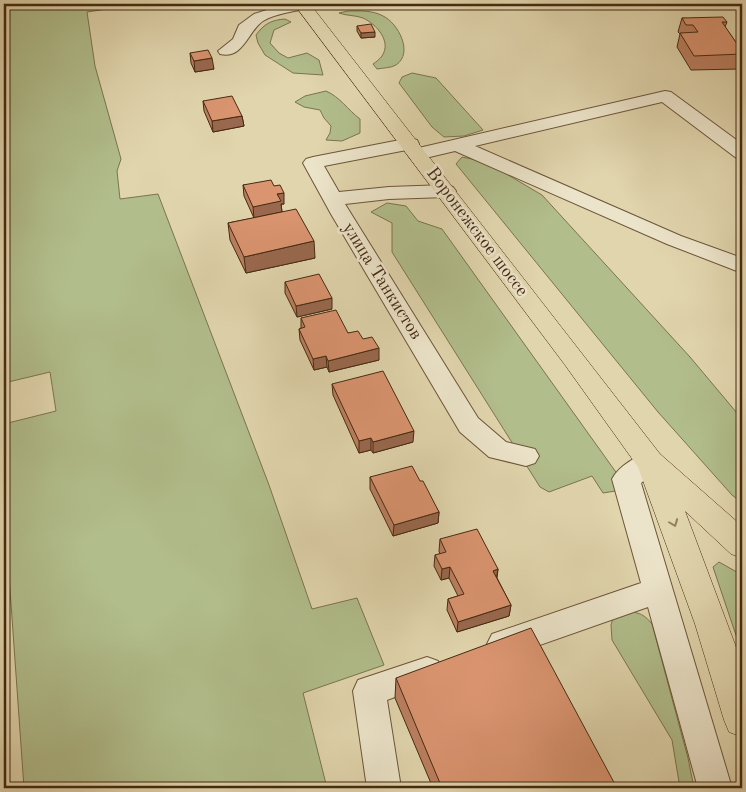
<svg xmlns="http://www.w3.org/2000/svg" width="746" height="792" font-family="'Old Standard TT',serif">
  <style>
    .green { fill: #b1bd8b; stroke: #7b744e }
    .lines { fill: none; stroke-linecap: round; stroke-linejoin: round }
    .minor-casing { stroke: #6c5538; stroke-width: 2 }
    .major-casing { stroke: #452a11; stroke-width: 1 }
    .minor { fill: #ece4ca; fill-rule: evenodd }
    .major { fill: #e1d5ad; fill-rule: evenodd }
    .wall { fill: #bb7f60; stroke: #452a11 }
    .shaded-wall { fill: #99684e; stroke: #452a11 }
    .building { fill: #da9470; stroke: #452a11 }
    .oneway { stroke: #93805f }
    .labels { text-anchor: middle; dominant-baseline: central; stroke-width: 5; stroke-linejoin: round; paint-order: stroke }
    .street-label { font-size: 18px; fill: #452a11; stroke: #ece4ca }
  </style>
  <rect width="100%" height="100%" fill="#e1d5ad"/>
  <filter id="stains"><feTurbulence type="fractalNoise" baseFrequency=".004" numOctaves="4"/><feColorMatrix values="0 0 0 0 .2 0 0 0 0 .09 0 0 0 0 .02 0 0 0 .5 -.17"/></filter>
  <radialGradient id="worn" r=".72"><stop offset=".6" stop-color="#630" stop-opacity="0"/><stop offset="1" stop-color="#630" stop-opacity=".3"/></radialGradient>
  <path class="green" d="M4 4H141L87 12 95 66 121 159 117 171 120 199 158 194 269 485 312 609 357 598 384 665 303 693 327 788H24L4 504V424L56 411 50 372 4 383Z
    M348 11C360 11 372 10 383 16 398 23 414 53 396 65 391 68 382 68 377 69L373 64C376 62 380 59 382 56 392 41 376 24 363 18 355 15 347 16 339 13Z
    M285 19 291 22 274 30 270 43 279 53 288 58 307 53 319 60 323 75 293 73 265 55 258 43 256 35C264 24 271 20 285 19Z
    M412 73 436 78 483 130 464 136 444 137 432 127 399 83 402 77Z
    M326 91C340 97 348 110 360 119V133L342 141 326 140 330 133 331 126 324 118 320 110 304 107 295 102 305 96Z
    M462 157 486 162 542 195 690 357 742 419V503L732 495 658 412 456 164Z
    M387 203 406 206 418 221 442 229 628 489 603 493 592 476 549 492 540 487 392 252V223L371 212Z
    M719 562 742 575V653L713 567Z
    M628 612C639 612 645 615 652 624L688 758 694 788H680L672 740 612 640 611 625 613 618Z"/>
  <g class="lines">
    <defs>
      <path id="minor" d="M195 4H212L209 7H198Z
        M286 4 311 5 308 8C293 12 276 13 263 21 248 31 243 60 220 54L218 51 233 39 239 25 254 14Z
        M665 91 671 92 742 144V159L735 157 662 102 475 146 681 236 742 258V273L667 244 455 151 417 160 410 158 408 154 410 150Z
        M410 138 417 140 419 144 417 148 324 166 339 192 389 187 446 185 453 187 456 191 453 195 446 197 389 199 345 204 478 418 506 442 535 449 539 456 535 463 526 466 489 457 460 432 331 214 303 163 306 159 313 157Z
        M650 452 659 455 663 462 659 469 641 483 732 788H698L648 607 503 658 492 654 487 644 492 634 641 583 612 479C619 466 636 456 650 452Z
        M427 657 438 661 443 671 438 681 387 700 401 788H367L353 691 358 680Z"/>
      <path id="major" d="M294 4H310L660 454 742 526V558L731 554 685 511 742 663V737L729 732 724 720 695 624 638 467 565 365Z"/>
    </defs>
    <use href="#minor" class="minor-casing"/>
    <use href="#major" class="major-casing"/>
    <use href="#minor" class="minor"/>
    <use href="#major" class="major"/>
  </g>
  <path class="wall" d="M682 18 727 22 725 27 742 51V63L741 69 691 70 677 47 680 34 678 32Z
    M357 26 375 37 361 38 357 31Z
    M190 53 214 69 195 72 191 63Z
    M203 101 242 116 244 126 213 132 204 111Z
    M243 185 274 186 284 204H281L282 212 315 258 246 273 230 240 228 223 254 218 244 196Z
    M285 282 332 309 297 317 285 293Z
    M301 318 348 333 363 339 379 360 329 372 327 367 314 370 300 340 299 329 301 328Z
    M332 384 413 442 373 453 371 450 359 453 333 395Z
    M370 477 420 481 439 512 438 523 393 536 370 489Z
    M440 539 498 569 497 578 511 605 509 616 457 632 447 610 448 599 458 596 449 578 441 580 434 566 435 555 440 554 439 551Z
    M396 678 617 788H433L395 698Z"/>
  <path class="shaded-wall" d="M375 32V37L361 38V33Z
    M212 58 214 69 195 72 194 61Z
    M242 116 244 126 213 132 212 121Z
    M284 193V204H281L282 212 254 218 253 207 277 194Z
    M314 241 315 258 246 273 244 257Z
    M332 298V309L297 317 296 306Z
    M379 348V360L329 372 328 361Z
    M326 356 327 367 314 370 313 359Z
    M414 431 413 442 373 453V442Z
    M371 438V450L359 453V441Z
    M439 512 438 523 393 536 394 525Z
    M450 567 449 578 441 580 442 569Z
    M498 569 496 580 493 571Z
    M511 605 509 616 457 632 458 622Z"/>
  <path class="building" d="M723 17 727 22H722L742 51V54L694 56 680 33 698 32 693 25H686L682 18Z
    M371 24 375 32 361 33 357 26Z
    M208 50 212 58 194 61 190 53Z
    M232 96 242 116 212 121 203 101Z
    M271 180 274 186 280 185 284 193 277 194 281 201 253 207 243 185Z
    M296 209 314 241 244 257 228 223Z
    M319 274 332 298 296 306 285 282Z
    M336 310 348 333 358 331 363 339 372 337 379 348 328 361 326 356 313 359 299 329 305 327 301 318Z
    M383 371 414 431 373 442 371 438 359 441 332 384Z
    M412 466 420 481H423L439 512 394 525 370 477Z
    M477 529 498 569 493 571 511 605 458 622 448 599 464 594 450 567 442 569 435 555 446 552 440 539Z
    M531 628 617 788H442L396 678Z"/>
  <defs><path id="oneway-chevron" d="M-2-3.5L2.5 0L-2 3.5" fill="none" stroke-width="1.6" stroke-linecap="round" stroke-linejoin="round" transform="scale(1.25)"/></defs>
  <use class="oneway" href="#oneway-chevron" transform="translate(674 523) rotate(69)"/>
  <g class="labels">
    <g class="street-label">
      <text transform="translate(477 232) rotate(53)">Воронежское шоссе</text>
      <text transform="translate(382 281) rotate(58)">улица Танкистов</text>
    </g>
  </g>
  <rect width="746" height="792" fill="none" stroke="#e1d5ad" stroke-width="20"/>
  <rect x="5" y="5" width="736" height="782" fill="none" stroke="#452a11" stroke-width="2.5"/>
  <rect x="10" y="10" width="726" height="772" fill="none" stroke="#452a11"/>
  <rect width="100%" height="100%" filter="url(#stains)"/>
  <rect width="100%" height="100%" fill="url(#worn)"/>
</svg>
